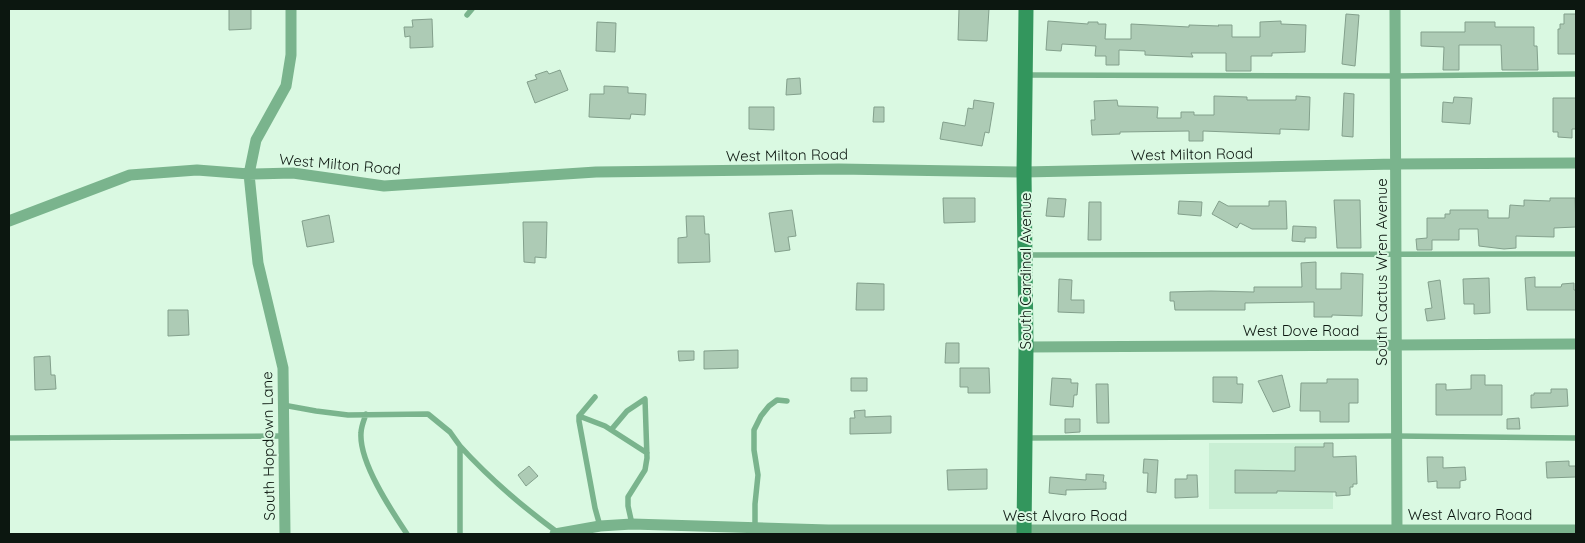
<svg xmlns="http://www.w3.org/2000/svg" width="1585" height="543" font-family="Quicksand,sans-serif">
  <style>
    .built { fill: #c9efd4 }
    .building { fill: #adcbb5; stroke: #83a08c }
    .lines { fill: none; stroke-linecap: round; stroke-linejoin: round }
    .service { stroke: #7ab48d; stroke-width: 5.5 }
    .minor { stroke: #7ab48d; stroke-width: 11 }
    .secondary { stroke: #33965d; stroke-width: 15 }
    .labels { text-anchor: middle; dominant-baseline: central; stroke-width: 4; stroke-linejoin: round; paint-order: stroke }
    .street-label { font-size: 15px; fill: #0c1710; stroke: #daf9e2 }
  </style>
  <rect width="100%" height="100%" fill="#daf9e2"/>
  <path class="built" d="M1209 443H1333V509H1209Z"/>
  <path class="building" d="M229 9H251V29L229 30Z
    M959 9H989L987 41 958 40Z
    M1346 14 1359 15 1355 66 1342 64Z
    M1564 14H1576V54H1558V29H1560V24H1564Z
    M432 19 433 47 410 48V36L405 37 404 27H413L412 20Z
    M1048 21 1088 24V22H1098V24H1106L1105 39H1131V24L1189 27V25L1219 26 1218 25H1232V37H1260V22L1281 21V24L1306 25 1305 52 1272 53V56H1251V71H1226V53H1191L1193 57 1145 55V51L1119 50V65H1106V56H1095L1096 46 1062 44 1061 51 1046 50Z
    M597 22 616 23 615 52 596 51Z
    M1465 22H1495V27H1534V46H1537L1538 70H1502L1501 45H1459V70H1443L1444 47 1421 46V32H1465Z
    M560 70 568 90 535 103 527 82 537 79 535 75 547 71 549 74Z
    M800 78 801 94 786 95 787 79Z
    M604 86 628 87V93L646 94 645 115 631 114 630 119 589 117 590 94H604Z
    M1344 93 1354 94 1353 137 1342 136Z
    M1214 96 1247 97V100H1296V96L1310 97 1309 130 1280 129V134L1203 131V141H1189V131L1120 132V134L1092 135 1091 120H1095L1094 101 1117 100 1118 106 1158 107 1157 118H1181V112H1194V115H1214Z
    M1454 97 1472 98 1470 124 1442 122 1443 102 1453 103Z
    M1553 98H1576V129H1572V138L1558 137V132H1553Z
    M974 100 994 103 989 133 985 132 982 146 940 139 943 122 965 126 968 108 973 109Z
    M749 107H774V130L749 129Z
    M874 107H884V122H873Z
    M943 198H975V222L944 223Z
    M1048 198 1066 199 1064 217 1046 216Z
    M1550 198H1575L1576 227 1554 228V237L1516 236V248L1504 249 1479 246 1478 229H1459V240H1432V250H1417L1416 239 1427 238V218H1445V214H1450V210H1488V218H1509L1510 205 1524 206V200L1550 201Z
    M1334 200H1360L1361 248H1337Z
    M1179 201 1202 202 1201 216 1178 214Z
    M1219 201 1228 206H1269V201H1286L1287 229H1252L1240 223 1237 228 1212 214Z
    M1089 202H1101V240H1088Z
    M792 210 796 236 788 237 790 250 775 252 769 213Z
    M329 215 334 242 307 247 302 221Z
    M686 216H704L705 234H709L710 262 678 263V238L687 237Z
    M523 222H547L546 258 535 257V263L524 262Z
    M1293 226 1316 227V238H1305V242L1292 241Z
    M1316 262V289H1341V273L1363 274 1362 316 1332 315V317H1314V302L1245 303V310H1175L1174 301H1170V292L1211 291 1254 292V287H1302L1301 263Z
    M1535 277V287H1561L1562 284 1574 283V290H1576V310H1527L1525 278Z
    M1489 278 1490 313 1474 314V304H1464L1463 279Z
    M1059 279 1072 280 1071 300H1084V313L1058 312Z
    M1440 280 1445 319 1427 321 1425 309 1432 308 1428 282Z
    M857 283 884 284V310H856Z
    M168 310H188L189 335 168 336Z
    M946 343H959V363H945Z
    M738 350V368L704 369V351Z
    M678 351H694V360L679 361Z
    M50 356 51 375H55L56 389 35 390 34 357Z
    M960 368H989L990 393H968V387H960Z
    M1282 375 1290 407 1273 412 1258 381Z
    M1471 375H1485V385H1502V415H1436V384H1446V390L1471 389Z
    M1213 377H1237V384H1243L1242 403 1213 402Z
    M851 378H867V391H851Z
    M1052 378 1071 379V383H1078L1077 395H1074L1073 407 1050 405Z
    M1327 379H1358V403H1349V422H1320V411H1300L1301 383H1327Z
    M1096 384H1108L1109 423H1097Z
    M1551 389H1567L1568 406 1531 408V395H1534V393H1551Z
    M865 410V417L891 416V433L850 434V418H855L854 411Z
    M1519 418 1520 429H1507V419Z
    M1065 419H1080V432L1065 433Z
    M1324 443H1333V457L1356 456 1357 484H1353V487H1350V495L1336 496V492L1277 491V493H1235V470L1295 471V447H1324Z
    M1427 457H1443V468L1465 467 1466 480 1460 481V488H1437V481L1428 482Z
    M1144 459 1158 460 1156 493 1147 492 1148 473H1143Z
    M1569 461V466H1576V477L1547 478 1546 462Z
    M529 466 538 476 526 486 518 475Z
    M987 469V489L948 490 947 470Z
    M1086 474 1104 475 1103 482H1106V489L1066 490V495L1049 493 1050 477 1086 480Z
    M1187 475H1197L1198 497 1175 498V479H1187Z"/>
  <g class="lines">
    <path class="service" d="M467 15 472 9
      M1026 75 1395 76 1576 74
      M1025 255 1576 254
      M595 397 579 416V421L595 508 600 526
      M283 405 316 411 348 415 428 414 450 432 460 446V534
      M366 414C364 420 361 427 361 433 359 462 391 510 407 534
      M579 416 605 426 647 453
      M611 430 627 411 645 399 647 458 645 470 628 497V506L632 524
      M9 438 284 436
      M1026 438 1396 436 1576 438
      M460 446C489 478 523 507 557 532
      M755 528V504L758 475 754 450V430L761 416 769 406 777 400 787 401"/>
    <path class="minor" d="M1395 9 1397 534
      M9 221 130 175 197 170 249 174 293 173 384 186 596 172 839 169 1024 172 1395 164 1576 163
      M1026 347 1576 344
      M285 534 283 368 258 263 249 174 256 140 286 86 291 55V9
      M555 534 600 526 632 524 828 530H1576"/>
    <path class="secondary" d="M1024 534 1026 347 1024 172 1026 9"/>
  </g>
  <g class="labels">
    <g class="street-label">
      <text transform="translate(1192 154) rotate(-1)">West Milton Road</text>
      <text transform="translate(787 155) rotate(-1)">West Milton Road</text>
      <text transform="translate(340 164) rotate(5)">West Milton Road</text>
      <text transform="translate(1025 271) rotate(-90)">South Cardinal Avenue</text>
      <text transform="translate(1381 272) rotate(-90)">South Cactus Wren Avenue</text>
      <text x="1301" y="330">West Dove Road</text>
      <text transform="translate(268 446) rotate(-91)">South Hopdown Lane</text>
      <text x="1470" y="514">West Alvaro Road</text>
      <text x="1065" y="515">West Alvaro Road</text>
    </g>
  </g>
  <rect width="1585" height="543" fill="none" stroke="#0c1710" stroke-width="20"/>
</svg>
